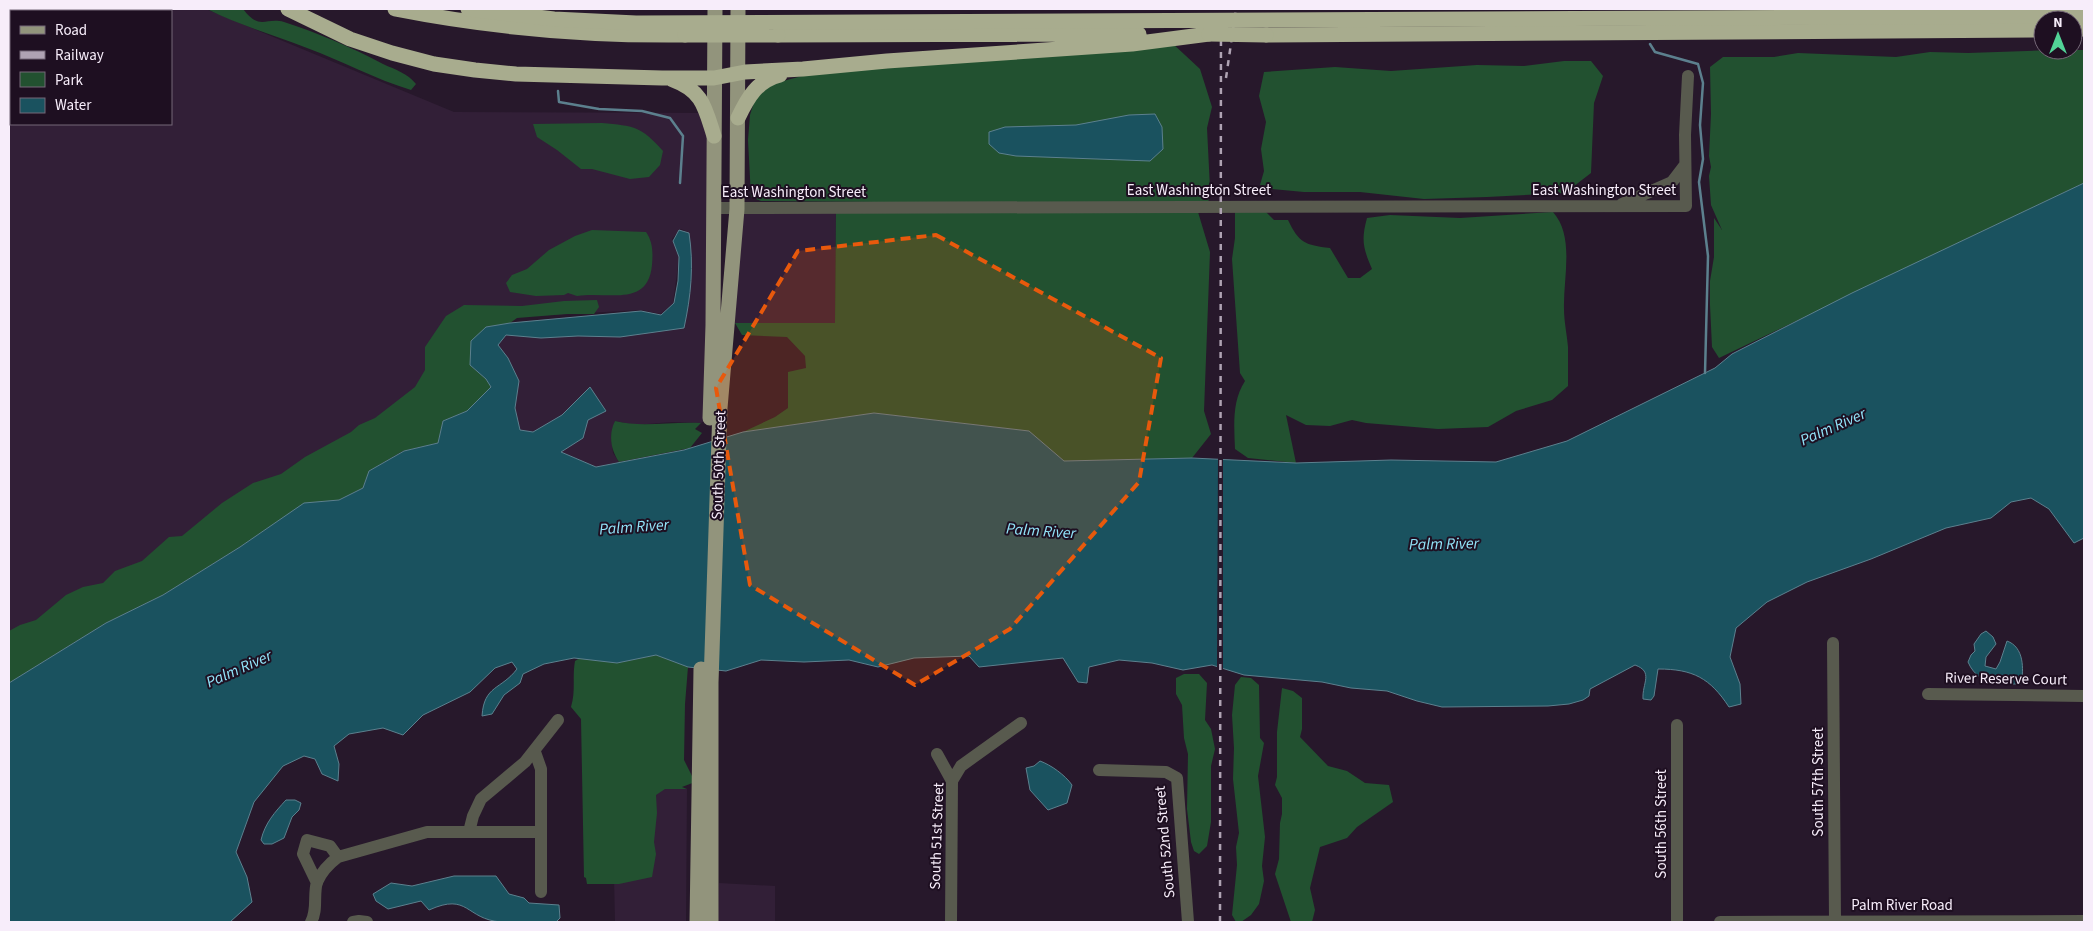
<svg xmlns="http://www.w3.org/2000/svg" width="2093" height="931" font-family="'Source Sans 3',sans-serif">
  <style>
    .built { fill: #321f37; fill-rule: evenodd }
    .green { fill: #225130 }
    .water { fill: #1a525f; stroke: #5c808e }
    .pier { fill: #27182b }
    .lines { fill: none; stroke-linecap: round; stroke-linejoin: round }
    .stream { stroke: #5c808e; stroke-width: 2.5 }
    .minor { stroke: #585a4e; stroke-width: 12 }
    .major { stroke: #92947c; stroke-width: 15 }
    .highway { stroke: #a8ac8e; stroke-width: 15 }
    .rail { stroke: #afa3b3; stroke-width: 2.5; stroke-dasharray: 6 6; stroke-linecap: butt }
    .highway-bridge { stroke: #a8ac8e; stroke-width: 15 }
    .marked { fill: #e8590c; fill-opacity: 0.2; stroke: #e8590c; stroke-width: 4; stroke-dasharray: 10 6; stroke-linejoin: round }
    .labels { text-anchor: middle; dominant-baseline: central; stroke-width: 4; stroke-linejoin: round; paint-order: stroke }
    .street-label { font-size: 15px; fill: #f7edfa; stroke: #1e0f21 }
    .water-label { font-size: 16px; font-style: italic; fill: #92e4f9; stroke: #1e0f21 }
  </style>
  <rect width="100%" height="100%" fill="#27182b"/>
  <path class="built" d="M9 9H206L454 112 714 113 715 414 701 423 672 422 635 425 615 421 611 436 613 453 619 462 596 467 561 452 583 438 588 420 591 388 562 415 533 432 519 430 515 408 519 381 508 358 498 345 506 335 541 338 578 336 620 337 684 328 688 232 681 229 672 239 679 258 673 303 661 314 641 310 484 319 446 389 9 651ZM11 11H171V124H11Z
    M738 208 836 209 835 323H735Z
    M650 789H687L686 922H615L614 877Z
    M719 883 775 886V922H718Z"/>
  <path class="green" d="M207 9H243C260 31 265 17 284 22 318 33 351 47 383 64 396 70 407 73 416 84L411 90C375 79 342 61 307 48 274 35 239 25 207 9Z
    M1171 42 1200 69 1212 107 1207 128 1210 188 1208 205 761 201 751 197 748 140 750 115 755 99 772 84 817 72Z
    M2052 50H2084V183L1719 358 1712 347 1710 305V281L1714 257V218L1722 230 1711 205 1709 176 1711 167 1709 156 1711 114 1710 67 1723 57H1774L1798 53 1896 57 1930 52 1968 53Z
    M1564 61H1591L1603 76 1594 103 1591 173 1565 193 1487 197 1424 199 1360 192H1304L1272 189 1260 185 1264 171 1261 149 1266 122 1259 96 1264 72 1335 67 1391 71 1477 65 1524 66Z
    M602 123C634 126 641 126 663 151L660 165 649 177 630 179 592 169H581L557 150 537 137 533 124Z
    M836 209 1198 212 1210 252 1204 411 1211 434 1192 458 1064 461 1028 431 874 413 743 432 775 417 788 408V372L806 368 805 356 787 337 742 335 735 323H835Z
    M1235 212H1266L1274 220H1288C1299 243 1305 245 1330 248L1348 278H1360L1372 269C1363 248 1361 240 1367 218L1390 215 1460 218 1553 212C1575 237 1563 278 1564 309 1564 322 1567 334 1568 347 1568 360 1568 373 1568 386L1552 400 1516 411 1488 427 1438 429 1366 423 1352 420 1330 426 1306 425 1286 415 1296 463 1248 458 1235 449C1234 425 1232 401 1245 381L1240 373 1232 259 1235 238Z
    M592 230 646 232C653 242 653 253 652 265 648 308 608 291 577 296L568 293 564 295 536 296 510 292 506 283 512 275 527 269 549 250 575 236Z
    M597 300 599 307 594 314H567L517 318 510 323 486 327 470 365 486 379 491 387 467 411 443 421 438 443 403 451 369 471 363 488 339 500 304 504 240 547 163 595 106 623 9 683V631L20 625 36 620 66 595 83 587 103 583 115 571 142 561 169 537 182 536 222 503 253 483 281 474 305 457 351 432 359 425 375 418 415 387 425 370V347L446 316 464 305 522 306 564 301Z
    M615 421C643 428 672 421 701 423L695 429 702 433 690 448 619 462C611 450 608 435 615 421Z
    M656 655 688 667 685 704 684 760 695 782 682 787 687 789H665L656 795 657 813 654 842 656 854 652 877 619 884H587L586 878 584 877 581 719 571 707C576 690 572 678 575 661L580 658 617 663Z
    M1184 674H1199L1207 683 1205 720 1211 729 1215 749 1211 766V822L1207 846 1199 854 1194 851 1191 842 1187 809 1188 754 1184 738 1182 705 1176 694V678Z
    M1241 677 1251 678 1259 685 1260 738 1264 743 1258 776 1265 837 1262 866 1264 881 1259 904 1251 915 1241 922H1236L1232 915 1237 865 1236 847 1239 833 1233 779 1234 748 1232 715 1235 685Z
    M1282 688 1293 691 1302 698V729L1300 737 1328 766 1347 771 1365 783 1389 785 1393 802 1357 827 1347 838 1320 847 1310 888 1315 910 1312 922H1291L1275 874 1279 859 1280 823 1282 814V798L1275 785 1277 777V732Z"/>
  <path class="water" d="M1155 114 1162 127 1163 149 1150 161 1016 156 999 153 989 144V132L1005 127 1076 125 1129 115Z
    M2084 183V538L2074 543 2049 509 2031 498 2011 502 1991 518 1946 528 1871 559 1807 582 1767 602 1736 628 1730 657 1740 684 1741 704 1729 707C1710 678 1693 669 1658 669L1654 696 1651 700 1643 699C1642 683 1654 672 1635 665L1590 689 1589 696 1583 700 1569 704 1548 706 1442 707 1417 701 1387 691 1351 688 1322 682 1244 675 1212 665 1183 670 1152 663 1119 660 1089 667 1087 683 1078 682 1063 658 979 667 969 656 914 658 878 667 849 660 804 662 761 660 726 671 688 667 656 655 617 663 574 658 544 664 523 674 520 683 504 695 492 714 482 716C484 685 501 690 517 669L512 662 495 668 470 692 423 715 403 735 383 728 349 734 334 746 339 764 338 781 322 774 315 759 304 756 283 766 254 802 236 852 247 877 252 902 230 922H9V683L106 623 163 595 240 547 304 503 339 500 363 488 369 471 404 451 438 443 443 421 467 411 491 387 486 379 470 365 471 341 486 327 510 323 641 311 661 315 674 303 678 281 679 257 673 241 679 230 689 233C694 265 691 296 684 328L620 337 578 336 541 338 506 335 498 345 508 358 519 381 515 408 520 430 533 432 562 415 590 387 606 411 588 420 583 438 561 452 596 467 684 450 743 432 874 413 1029 431 1064 461 1192 458 1296 463 1391 460 1496 462 1567 441 1715 368 1732 354 1852 293Z
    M1986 631 1993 637 1996 644 1986 657 1985 666 1996 669 2000 662 2007 641C2024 647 2024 669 2021 684H2011L2004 681 2000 684C1985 682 1974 676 1968 662L1971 655 1975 651 1974 644 1981 634Z
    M1040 761C1051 765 1065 775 1072 785L1067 803 1048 810 1030 790 1026 768 1034 766Z
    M286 800H295L301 803 299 810 292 817 284 838 272 844H264L261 840C265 823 275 812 286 800Z
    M454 876H496L509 894 524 898 529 903 559 905 560 918 556 922C538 922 519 924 501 922 465 919 469 892 429 910L421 901 388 909 376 901 373 894 391 883 412 886Z"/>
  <path class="pier" d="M1218 457H1223V671L1217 669Z"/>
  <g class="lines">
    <path class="stream" d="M1650 44 1655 52 1698 64 1703 83 1700 125 1703 159 1699 182 1708 256 1705 373
      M558 91 559 102 599 109 642 111 670 118 683 136 680 183"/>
    <path class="minor" d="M1622 204 1672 182 1685 165
      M713 208 1686 206 1685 135 1688 76
      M1833 643 1835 921
      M1928 694 2084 696
      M1677 725V922
      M535 752 541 769V892
      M937 754 952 781
      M1099 770 1166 772 1177 778 1188 922
      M469 832 473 816 481 799 525 762 558 720
      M317 883 303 854 307 840 330 846 338 857
      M311 922C318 910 313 895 317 882 321 873 330 863 338 857L427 832H540
      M353 922 359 921 367 922
      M951 922 952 781 961 766 1021 723
      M1720 922 2084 921"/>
    <path class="major" d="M710 418 713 325 715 9
      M697 922 701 669
      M711 922V683L720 408 737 209 738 9"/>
    <path class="highway" d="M288 9 350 39 392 53 434 64 475 70 516 74 662 78H714L745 72 803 69 887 61 1132 44 1209 34
      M395 9C491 28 587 36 685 35
      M2073 29H2084
      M778 35 1139 34
      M1266 35 2043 30
      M673 80C703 91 705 108 714 136
      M738 118C748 97 757 81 780 75"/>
    <path class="rail" d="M1226 78 1236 9
      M1220 922 1221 9"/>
    <path class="highway-bridge" d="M468 9 554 19 636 23 2084 16
      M1209 34 1266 35
      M685 35H778"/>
  </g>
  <path class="marked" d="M936 235 1161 358 1139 482 1010 629 915 685 750 585 716 388 798 251Z"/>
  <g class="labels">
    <g class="street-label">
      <text x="1199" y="190">East Washington Street</text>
      <text x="1604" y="190">East Washington Street</text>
      <text x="794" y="192">East Washington Street</text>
      <text transform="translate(719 465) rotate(-88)">South 50th Street</text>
      <text transform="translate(2006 679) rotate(1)">River Reserve Court</text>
      <text transform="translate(1818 782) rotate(-90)">South 57th Street</text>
      <text transform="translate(1661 824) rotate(-90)">South 56th Street</text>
      <text transform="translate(937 836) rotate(-88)">South 51st Street</text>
      <text transform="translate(1165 842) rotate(-95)">South 52nd Street</text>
      <text x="1902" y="905">Palm River Road</text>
    </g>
    <g class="water-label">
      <text transform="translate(1833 427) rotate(-24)">Palm River</text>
      <text transform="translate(634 527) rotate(-4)">Palm River</text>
      <text transform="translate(1041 531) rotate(4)">Palm River</text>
      <text transform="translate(1444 544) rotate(-1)">Palm River</text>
      <text transform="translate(239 669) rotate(-24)">Palm River</text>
    </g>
  </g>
  <rect width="2093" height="931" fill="none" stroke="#f7edfa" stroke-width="20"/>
  <rect x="10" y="10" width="162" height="115" fill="#1e0f21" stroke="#756878"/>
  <rect x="20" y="26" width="25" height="8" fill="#92947c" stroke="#756878"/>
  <text x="55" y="35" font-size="15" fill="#f7edfa">Road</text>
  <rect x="20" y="51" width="25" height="8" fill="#afa3b3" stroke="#756878"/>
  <text x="55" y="60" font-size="15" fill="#f7edfa">Railway</text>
  <rect x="20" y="72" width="25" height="15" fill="#225130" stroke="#756878"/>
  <text x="55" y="85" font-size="15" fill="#f7edfa">Park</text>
  <rect x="20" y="98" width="25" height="15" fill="#1a525f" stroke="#756878"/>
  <text x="55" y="110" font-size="15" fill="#f7edfa">Water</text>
  <g transform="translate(2058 35)"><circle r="24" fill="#1e0f21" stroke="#756878"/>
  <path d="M0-4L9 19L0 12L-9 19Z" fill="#52d397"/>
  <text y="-8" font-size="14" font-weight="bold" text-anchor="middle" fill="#f7edfa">N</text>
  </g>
</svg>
